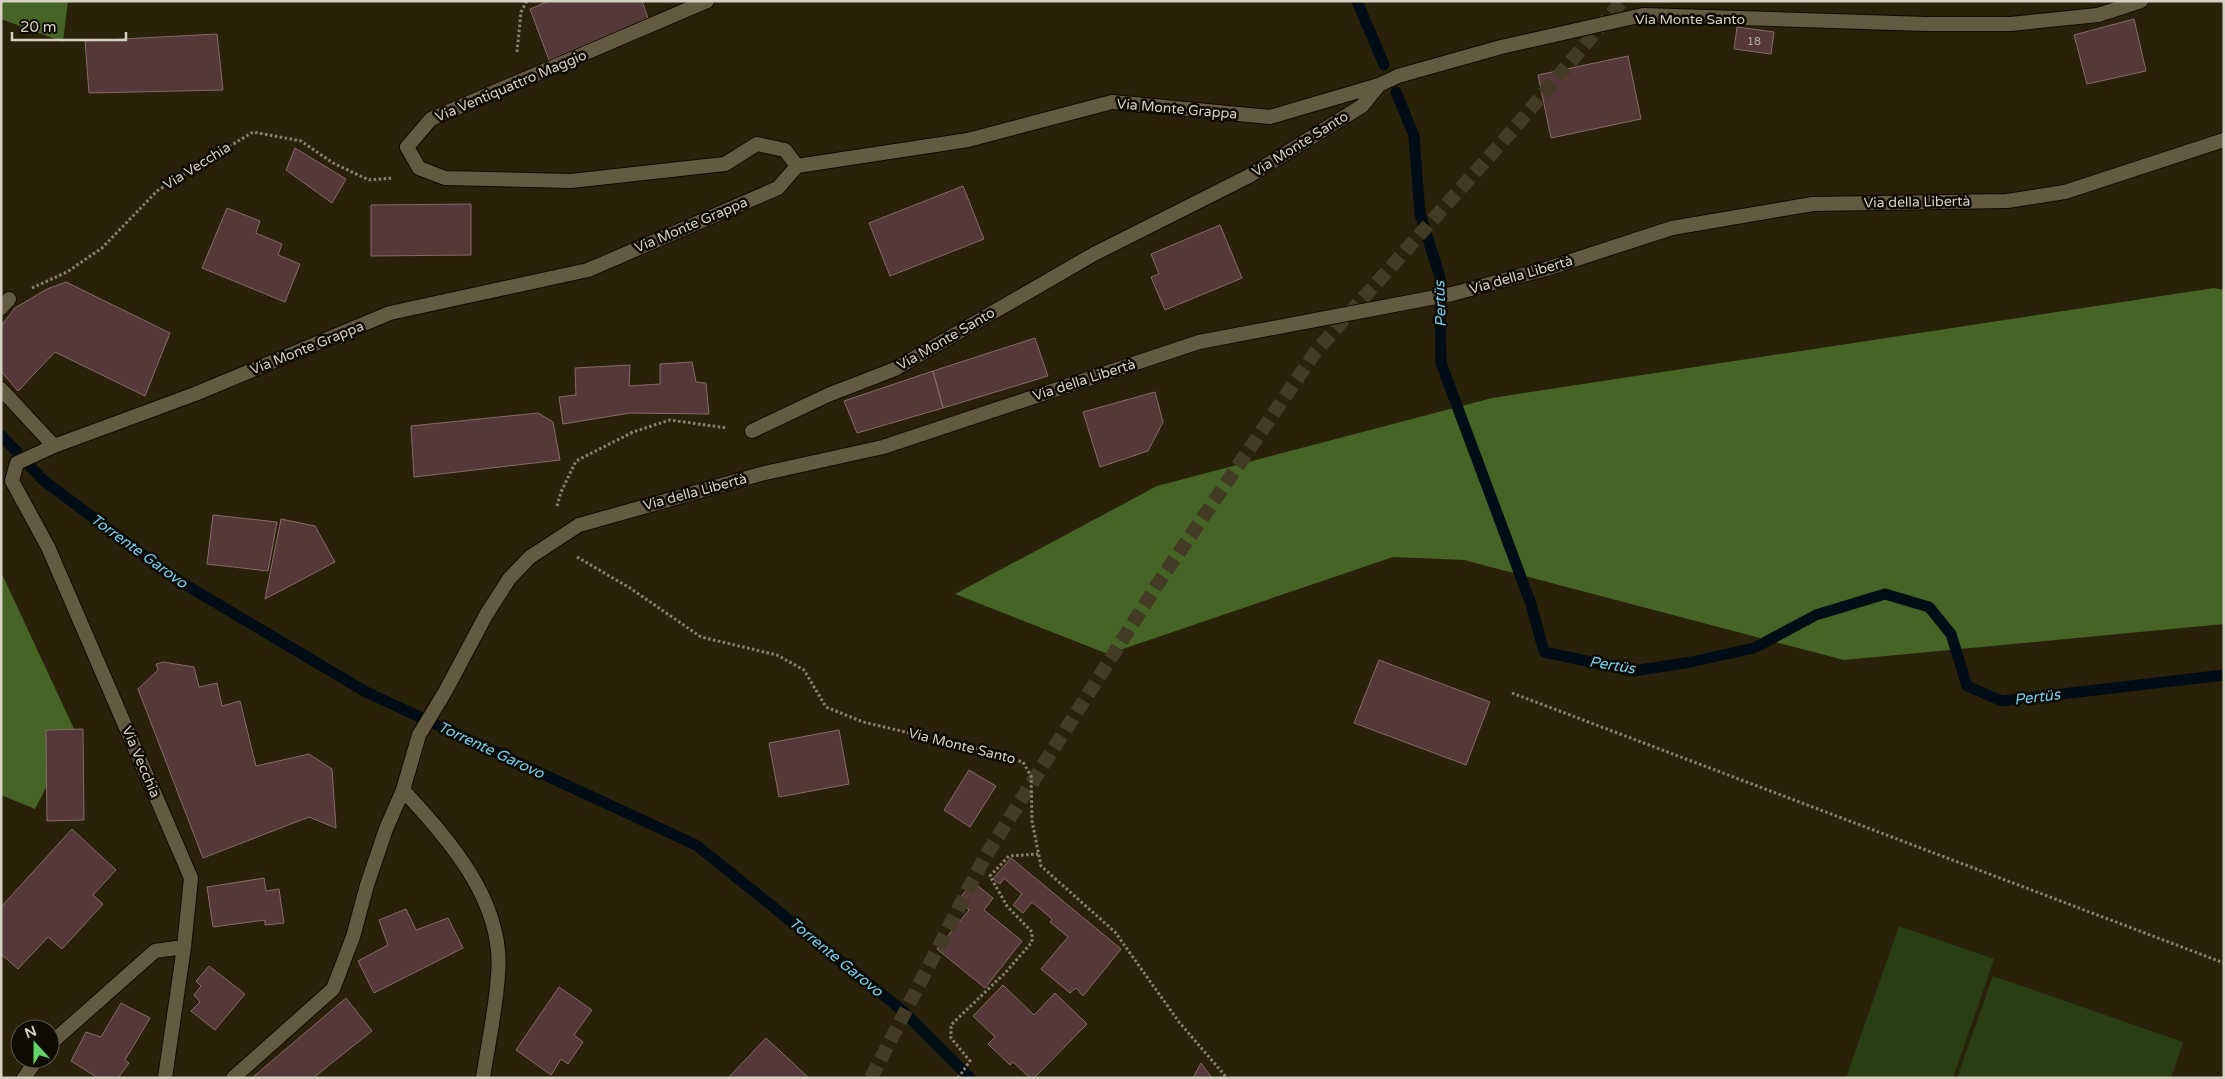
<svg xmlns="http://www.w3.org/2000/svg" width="2225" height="1079" font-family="'Varela Round',sans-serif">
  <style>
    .green { fill: #293e12 }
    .forest { fill: #466426 }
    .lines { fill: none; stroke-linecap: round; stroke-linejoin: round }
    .stream { stroke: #000d16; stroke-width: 11 }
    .building { fill: #543938; stroke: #886a68 }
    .trunk-tunnel { stroke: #433b26; stroke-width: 14; stroke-dasharray: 14 7; stroke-linecap: butt }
    .minor-casing { stroke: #110a00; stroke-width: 16 }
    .path { stroke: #888270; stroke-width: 3; stroke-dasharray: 2.5 2.5; stroke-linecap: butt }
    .minor { stroke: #635a42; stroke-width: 14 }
    .labels { text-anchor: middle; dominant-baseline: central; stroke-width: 5; stroke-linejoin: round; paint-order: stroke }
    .number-label { font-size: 11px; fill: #b6aba0 }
    .street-label { font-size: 14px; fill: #d6d1c3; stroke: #0e0b03 }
    .water-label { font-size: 15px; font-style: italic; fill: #75cef3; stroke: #0e0b03 }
  </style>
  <rect width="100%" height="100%" fill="#29210a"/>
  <path class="green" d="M1899 926 1994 959 1953 1078H1846Z
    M1993 976 2183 1042 2171 1078H1957Z"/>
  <path class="forest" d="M1 1H68L63 42 1 19Z
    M2214 288 2224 290V624L1844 660 1464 560 1393 557 1108 654 955 594 1157 486 1492 398Z
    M1 572 75 731 35 809 1 795Z"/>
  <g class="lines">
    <path class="stream" d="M1357 1 1384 65
      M1396 92 1414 136 1420 214 1440 277 1441 363 1531 604 1544 652 1633 671 1691 662 1754 648 1816 615 1885 594 1929 607 1951 634 1967 686 2002 701 2224 675
      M1 435 43 480 174 578 366 692 696 845 903 1011 970 1078"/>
  </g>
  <path class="building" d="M549 1H642L648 18 549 60 530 9Z
    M2134 19 2146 71 2087 84 2074 35Z
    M1737 27 1774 32 1771 54 1734 49Z
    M217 34 223 90 89 93 85 41Z
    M1628 56 1641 119 1551 138 1538 75Z
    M295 148 346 179 332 203 286 170Z
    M963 186 984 239 890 276 869 223Z
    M471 204V255L371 256V205Z
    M227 208 260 221 256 233 282 244 278 255 300 264 285 302 202 268Z
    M1220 225 1242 278 1165 310 1151 277 1159 274 1151 254Z
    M66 282 170 333 145 396 55 352 18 391 1 371V326L15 308 47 289Z
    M1035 338 1048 376 943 408 933 371Z
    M692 362 696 382 706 383 709 414 630 413 563 424 559 397 576 395 575 368 630 365 629 386 660 384V364Z
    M933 371 943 408 857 433 844 401Z
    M1155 392 1163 422 1148 451 1100 467 1083 412Z
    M538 413 553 422 560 460 414 477 411 426Z
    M213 515 277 522 268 571 207 564Z
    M281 519 315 526 335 562 265 599Z
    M1379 660 1490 702 1466 765 1354 723Z
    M163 662 194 667 199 687 217 683 222 706 240 701 256 766 309 754 332 769 336 828 309 817 203 858 138 689 158 670 156 664Z
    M83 729 84 820 47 821 46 730Z
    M839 730 849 784 779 797 769 743Z
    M969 770 996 786 970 827 944 810Z
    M72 829 116 870 93 895 103 904 62 949 48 937 18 969 1 954V907Z
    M1011 858 1121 949 1083 996 1076 988 1070 993 1041 969 1068 937 1050 922 1052 919 1032 902 1023 913 1013 905 1022 894 1004 878 1000 884 993 879Z
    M264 878 266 891 279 889 284 923 265 925V920L213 927 207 887Z
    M973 882 993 898 984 910 1022 941 985 988 937 949 969 910 958 900Z
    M406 909 416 930 448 918 463 948 374 993 358 961 388 945 379 920Z
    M209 966 245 994 215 1030 191 1011 200 1002 194 995 201 986 196 981Z
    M1003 985 1034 1015 1055 993 1087 1024 1034 1078H1030L1013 1062 1010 1065 988 1044 995 1037 973 1016Z
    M559 987 592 1010 574 1035 583 1042 568 1064 561 1059 551 1075 516 1050Z
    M346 998 372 1031 313 1078H252Z
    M121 1003 150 1018 125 1060 129 1063 118 1078H98L71 1061 86 1032 101 1037Z
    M766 1038 809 1078H728Z
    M1201 1063 1212 1078H1193Z"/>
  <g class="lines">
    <path class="trunk-tunnel" d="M871 1078 985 857 1159 582 1316 351 1511 132 1622 1"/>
    <defs>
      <path id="minor" d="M707 1 431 119 407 147 419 168 445 178 571 181 725 164 757 144 785 150 797 166
        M1 308 9 299
        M1 389 54 446
        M752 431 828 395 895 369 1094 254 1249 176 1362 106 1379 85 1398 76 1501 47 1643 15 1926 24H2011L2098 15 2141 1
        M403 790C449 840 505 902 498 975 496 1009 488 1044 483 1078
        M50 1044 155 951 184 947
        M24 1078 37 1059
        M165 1078 184 947 191 878 48 547 12 481 17 463 54 446 195 394 390 313 588 270 778 188 797 166 968 140 1112 102 1270 117 1379 85
        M233 1078 333 989 353 937 367 885 386 829 403 790 419 735 445 692 486 615 509 579 530 557 579 525 761 474 883 447 1199 342 1452 294 1546 269 1672 228 1813 204 2007 201 2065 192 2224 140"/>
    </defs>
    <use href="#minor" class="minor-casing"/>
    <path class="path" d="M517 52 521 12 527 1
      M32 288 67 272 102 248 157 191 253 132 301 141 333 163 369 180 393 178
      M557 506 561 492 576 461 633 432 670 420 727 428
      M577 557 630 588 701 637 777 655 804 670 826 707 863 722 978 749 1023 762 1031 776 1032 821 1041 866 1115 932 1179 1022 1227 1078
      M1512 693 2224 963
      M958 1078 970 1061 951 1038V1025L1006 972 1032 942V932L1007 906 990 876 1009 856 1038 854"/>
    <use href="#minor" class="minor"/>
  </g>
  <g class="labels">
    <g class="number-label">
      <text x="1754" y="41">18</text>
    </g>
    <g class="street-label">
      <text x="1690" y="19">Via Monte Santo</text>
      <text transform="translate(511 86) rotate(-23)">Via Ventiquattro Maggio</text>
      <text transform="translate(1177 109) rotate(5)">Via Monte Grappa</text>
      <text transform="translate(1300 144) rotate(-32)">Via Monte Santo</text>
      <text transform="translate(197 166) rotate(-32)">Via Vecchia</text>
      <text transform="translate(1917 202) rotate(-1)">Via della Libertà</text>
      <text transform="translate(691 225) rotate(-23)">Via Monte Grappa</text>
      <text transform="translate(1521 275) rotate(-16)">Via della Libertà</text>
      <text transform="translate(946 339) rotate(-30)">Via Monte Santo</text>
      <text transform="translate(307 348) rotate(-22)">Via Monte Grappa</text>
      <text transform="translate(1084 380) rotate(-18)">Via della Libertà</text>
      <text transform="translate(695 492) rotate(-15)">Via della Libertà</text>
      <text transform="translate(962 746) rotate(14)">Via Monte Santo</text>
      <text transform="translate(141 762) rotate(67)">Via Vecchia</text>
    </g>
    <g class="water-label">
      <text transform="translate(1440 304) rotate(-92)">Pertüs</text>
      <text transform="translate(139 551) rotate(36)">Torrente Garovo</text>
      <text transform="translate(1612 665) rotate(9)">Pertüs</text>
      <text transform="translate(2037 697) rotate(-7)">Pertüs</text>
      <text transform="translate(491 750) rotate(25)">Torrente Garovo</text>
      <text transform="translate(836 957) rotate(39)">Torrente Garovo</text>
    </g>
  </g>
  <rect width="2225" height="1079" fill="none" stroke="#d6d1c3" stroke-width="5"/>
  <g transform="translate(35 1044) rotate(339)"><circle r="24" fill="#0e0b03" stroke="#5e5a50"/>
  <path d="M0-4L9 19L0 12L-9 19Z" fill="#64d468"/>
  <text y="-8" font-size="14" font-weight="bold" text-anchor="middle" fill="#d6d1c3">N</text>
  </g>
  <path d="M12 32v8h114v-8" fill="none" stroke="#d6d1c3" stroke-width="2.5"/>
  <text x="20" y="32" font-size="15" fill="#d6d1c3" stroke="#0e0b03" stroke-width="4" paint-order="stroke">20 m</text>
</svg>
